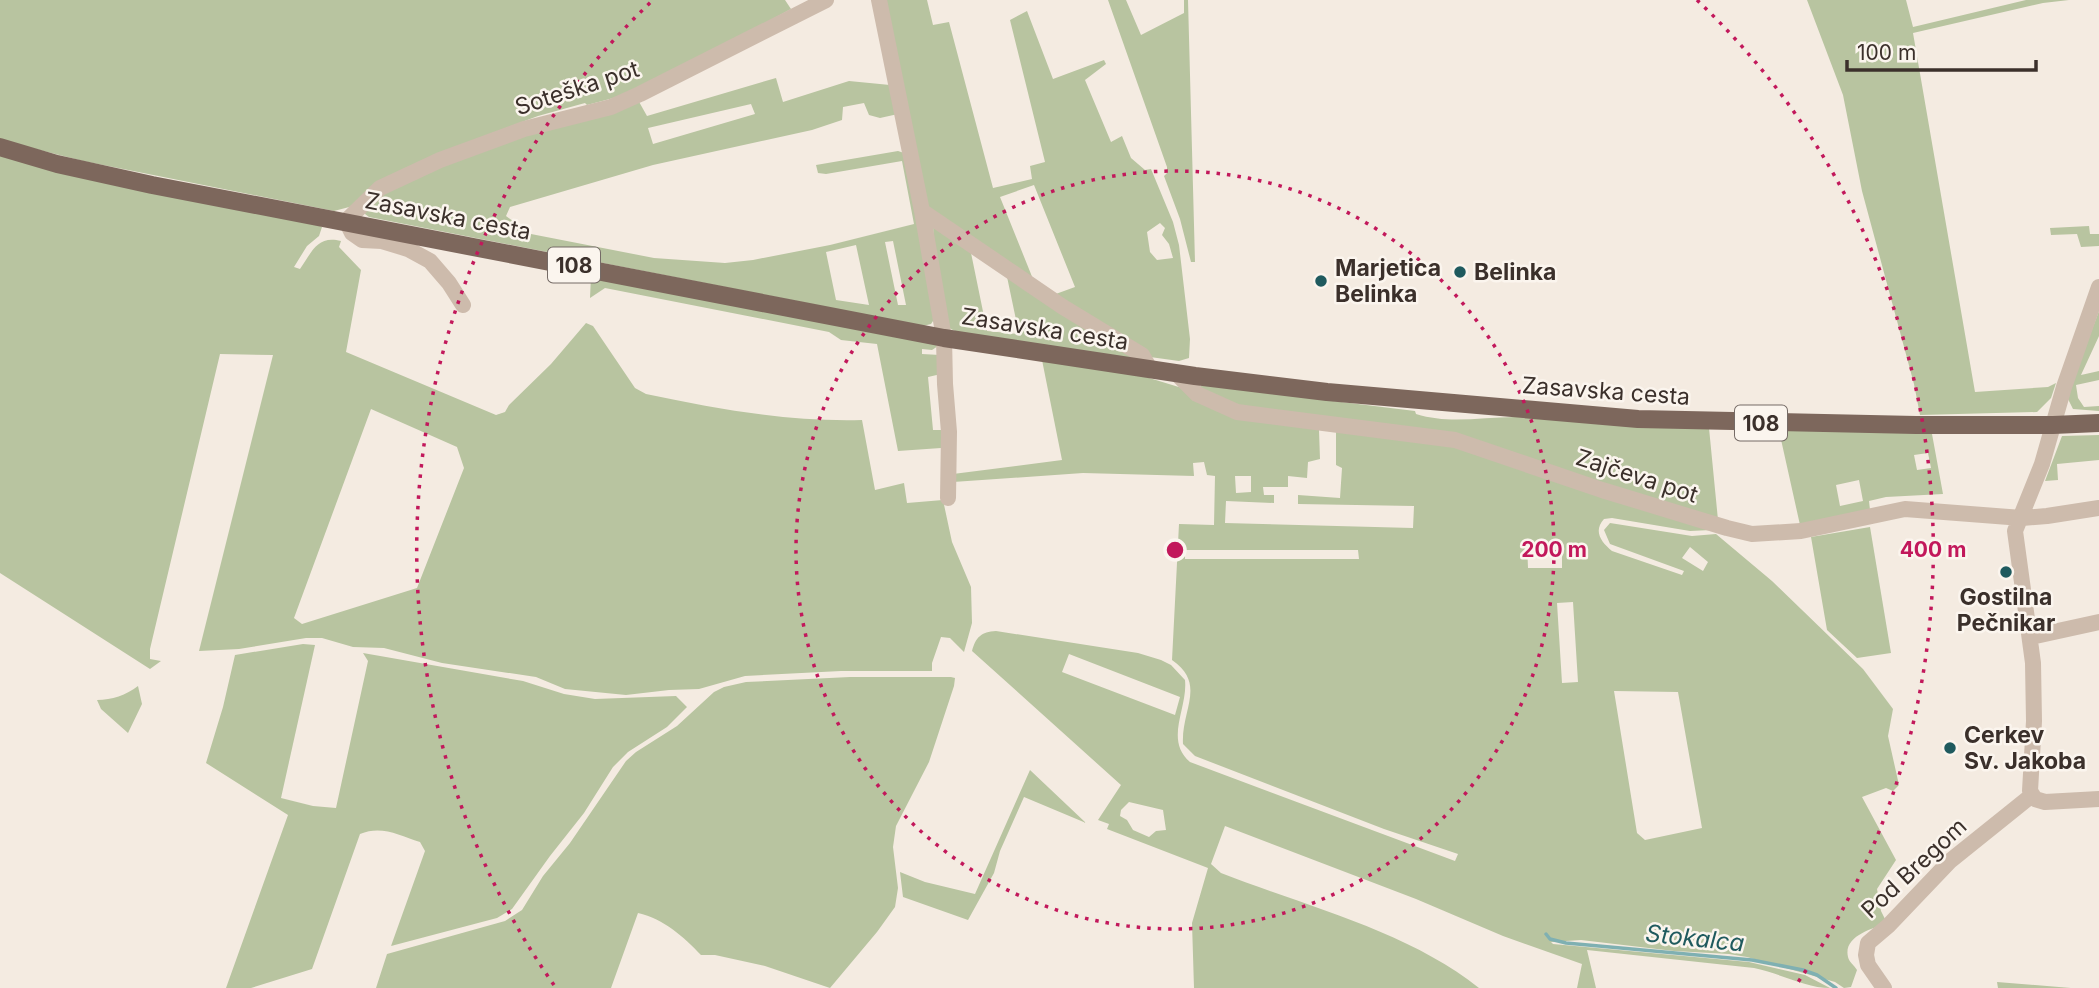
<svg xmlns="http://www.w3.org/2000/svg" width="2099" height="988" font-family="Inter,sans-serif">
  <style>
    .green { fill: #b8c4a0; fill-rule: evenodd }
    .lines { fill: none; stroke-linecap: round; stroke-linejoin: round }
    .stream { stroke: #7fb0b2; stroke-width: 3.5 }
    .street { stroke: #cdbbac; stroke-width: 16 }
    .primary { stroke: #7d675c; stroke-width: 18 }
    .ring { fill: none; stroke: #c2185b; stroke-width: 3.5; stroke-dasharray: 3.5 7 }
    .poi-dot { fill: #1f5a5e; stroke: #fbf5ee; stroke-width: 2.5 }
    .labels { text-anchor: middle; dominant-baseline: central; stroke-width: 5; stroke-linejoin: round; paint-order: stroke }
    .shield { fill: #fbf5ee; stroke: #756b66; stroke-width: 2 }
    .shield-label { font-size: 21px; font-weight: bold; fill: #3b302b }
    .street-label { font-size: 23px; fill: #3b302b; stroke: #fbf5ee }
    .poi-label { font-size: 23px; font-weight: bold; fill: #3b302b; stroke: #fbf5ee; text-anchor: start }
    .water-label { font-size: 24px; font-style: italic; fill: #1f5a5e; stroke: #fbf5ee }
    .centre { fill: #c2185b; stroke: #fbf5ee; stroke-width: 3.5 }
    .ring-label { font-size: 21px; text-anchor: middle; font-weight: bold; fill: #c2185b; stroke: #fbf5ee; stroke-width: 5; stroke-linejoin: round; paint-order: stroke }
  </style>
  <rect width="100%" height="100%" fill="#f4ebe1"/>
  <path class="green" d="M0 0H785L791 9 640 91 587 105 585 103 538 116 439 153 353 206 334 211 83 161 0 140Z
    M885 0H927L933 25 949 22 993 188 1032 179 1030 166 1045 162 1010 20 1027 11 1053 79 1104 60 1106 64 1085 80 1111 142 1122 136 1131 158 1145 170 1151 169 1173 222 1179 245 1190 339 1189 358 1179 361 1150 357 1053 295 1075 287 1034 185 1000 197 1035 284 932 214 923 200ZM1160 223 1165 228 1162 235 1169 244 1173 258 1157 260 1150 252 1147 232Z
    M1108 0H1126L1141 35 1184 13V0H1188L1195 262H1191L1180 219 1164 176 1167 173V167Z
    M1807 0H1906L1913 27 2026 0H2069L2043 3 1913 33 1975 392 2048 387 2056 383 2051 398 2037 412 1920 415 1914 384 1862 191 1843 95Z
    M776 78 783 102 849 81 890 85 898 114 880 118 869 115 864 103 843 107 842 120 812 130 653 165 510 207 506 216 531 234 654 258 725 263 753 260 830 245 914 224 902 161 826 174 818 173 816 165 898 151 904 153 935 318 931 324 923 326 369 217 365 214V208C394 182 433 169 469 155 525 135 581 118 638 100L647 116ZM751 104 755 114 653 144 648 128ZM893 241 906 305H898L885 242ZM856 245 869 305 836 300 826 252Z
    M0 154 316 224 322 227 319 236 307 246 294 267 300 269C312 252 317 235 341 241L339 247 361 270 346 352 496 415 505 412 509 405 551 364 586 323 593 326 635 388 646 394C718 409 788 422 862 420L875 490 904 483 907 503 943 500 952 542 971 587 972 623 964 652 950 638 941 637 932 663V671H841L745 676 699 689 669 690 626 695 565 689 536 677 442 663 384 648 353 647 322 638H306L239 649 199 651 273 355 220 354 150 649V659L161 661 150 669 0 573ZM371 409 457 447 464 468 417 588 302 624 294 618Z
    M933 223 970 248 987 331 1019 334 1006 272 1132 357 1129 359 957 332 949 328 934 256Z
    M2089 226 2090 234H2099V246L2081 247 2077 234 2051 235 2050 228Z
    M591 276 933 342 938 346 932 350 922 349V354L940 355 941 374 928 377 933 430H943L941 448 898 451 877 344 841 340 829 332 605 288 590 298Z
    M2099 311V336L2081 375 2099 371V380L2076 385 2078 398 2084 407 2099 406V411L2073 409 2068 399 2069 390Z
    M1042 360 1146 377 1319 430 1320 459 1308 462 1307 478 1288 476V487H1263L1264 495H1274V503L1226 501 1225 523 1413 528 1414 506 1298 504V495L1340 498 1342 468 1336 465V430L1448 443 1711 530 1690 531 1612 518 1604 519C1593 531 1601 542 1612 551L1682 575 1684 571 1610 544 1604 530 1610 523 1692 536 1716 534 1772 581 1863 669 1893 709 1888 736 1899 785 1893 791 1886 788 1862 797 1896 860 1877 889 1881 911 1887 923C1872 929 1843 936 1848 957 1849 962 1854 965 1857 970L1851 987 1844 988 1835 982 1747 957 1729 954 1674 951 1581 940 1551 942 1553 944 1749 962 1805 975 1830 988C1806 988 1779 973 1754 968L1587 950 1596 988H1577L1582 964 1503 936 1416 899 1225 826 1211 864 1221 873C1305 906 1408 931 1479 988H1194L1192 923 1208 868 1107 829 1109 824 1098 820 1121 785 972 651C976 637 981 632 996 631L1138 653 1161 660 1171 665 1185 680C1188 708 1164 740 1190 762L1455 861 1458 854 1384 829 1195 756 1183 744C1181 710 1207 684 1172 660L1179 524 1214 525 1215 476 1207 475 1204 462 1193 463 1194 476 1083 473 953 482V474L1062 460ZM1235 476H1251V492L1236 493ZM1527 543 1562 545V568H1528ZM1690 547 1708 562 1703 571 1682 558ZM1185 550H1358L1359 559H1185ZM1573 602 1578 682 1562 683 1557 603ZM1069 654 1180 697 1175 715 1062 672ZM1614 691 1678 692 1702 828 1645 840 1637 833ZM1129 802 1163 810 1166 830 1156 831 1149 837 1133 830 1127 820 1120 816 1121 810Z
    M1203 385 1415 411 1416 414C1451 425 1485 416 1521 417 1584 418 1646 425 1709 428L1718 520 1489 446 1243 409 1199 387Z
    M1782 430 1927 432 1932 434 1943 494 1886 497 1869 501 1870 510 1800 525 1780 435ZM1928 453 1931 468 1917 470 1914 455ZM1859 480 1863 501 1840 506 1836 485Z
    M2099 435V460L2057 464 2058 480 2045 481 2062 436Z
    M1870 527 1891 653 1857 658 1827 630 1811 537Z
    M303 644 315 645 281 798 313 806 336 808 368 661 363 653 523 681 564 694 595 699 676 696 687 707 667 727 628 752 613 767 584 813 550 856 512 909 497 918 391 946 425 851 420 842C399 835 381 825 360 834L312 969 251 988H226L288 815 206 763 223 707 235 655Z
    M850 677H951L955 678 954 686 929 762 896 826 893 847 898 888 895 907 877 932 830 988 765 966 715 955H701C684 937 664 919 638 913L611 988H376L387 954 505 921 522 910 543 876 570 843 626 761 636 752 677 726 714 692 724 687 746 682Z
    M138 686 142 704 128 733 101 709 97 700C112 700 126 695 138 686Z
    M1030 770 1086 823 1024 797 1000 851 994 873 968 920 903 897 900 872 925 882 975 894Z
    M1997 982 2071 988H1998Z"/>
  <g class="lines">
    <path class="stream" d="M1546 934 1550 939 1566 943 1752 960 1803 970 1817 975 1836 988"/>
    <path class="street" d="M879 0 922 211 944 338 945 384 949 432 948 498
      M922 211 1063 307 1142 355 1150 369
      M2099 287 2064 387 2042 464 2015 531 2033 663 2034 721 2030 791 2035 799 2045 802 2099 799
      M463 305 449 283 430 261 408 249 382 241 362 240 352 233 346 221 380 188 440 160 524 129 611 107 640 94 826 0
      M1176 373 1197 394 1237 412 1455 440 1602 490 1727 528 1752 534 1801 531 1905 509 2022 518 2047 516 2099 508
      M2031 637 2099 622
      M1884 988 1868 965 1866 955 1868 943 1888 926 1950 861 2031 796"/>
    <path class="primary" d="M0 147 57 164 152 185 944 338 1195 376 1327 392 1638 419 1916 425H2053L2099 423"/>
  </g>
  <g class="ring">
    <circle cx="1175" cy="550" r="379"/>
    <path d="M554 985A758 758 0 0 1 653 0M1697 0A758 758 0 0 1 1796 985"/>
  </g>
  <g class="poi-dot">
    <circle cx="1460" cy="272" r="7"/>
    <circle cx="1321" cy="281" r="7"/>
    <circle cx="2006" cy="572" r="7"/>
    <circle cx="1950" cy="748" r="7"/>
  </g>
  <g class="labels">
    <g class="shield">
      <rect x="548" y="247.5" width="52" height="35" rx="5"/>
      <rect x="1735" y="405.5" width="52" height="35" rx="5"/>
    </g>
    <g class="shield-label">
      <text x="574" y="265">108</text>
      <text x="1761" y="423">108</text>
    </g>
    <g class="street-label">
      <text transform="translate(577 88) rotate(-18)">Soteška pot</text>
      <text transform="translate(448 216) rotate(11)">Zasavska cesta</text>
      <text transform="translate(1045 329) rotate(9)">Zasavska cesta</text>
      <text transform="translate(1606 391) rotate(4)">Zasavska cesta</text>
      <text transform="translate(1637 476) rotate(18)">Zajčeva pot</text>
      <text transform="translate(1914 868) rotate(-43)">Pod Bregom</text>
    </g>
    <g class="poi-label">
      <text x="1335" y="268">Marjetica<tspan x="1335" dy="26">Belinka</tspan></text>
      <text x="1474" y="272">Belinka</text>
      <text x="2006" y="597" text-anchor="middle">Gostilna<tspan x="2006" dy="26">Pečnikar</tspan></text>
      <text x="1964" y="735">Cerkev<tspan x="1964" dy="26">Sv. Jakoba</tspan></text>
    </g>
    <g class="water-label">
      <text transform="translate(1695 938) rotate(6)">Stokalca</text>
    </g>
  </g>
  <circle cx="1175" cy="550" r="10" class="centre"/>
  <g class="ring-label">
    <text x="1554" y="557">200 m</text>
    <text x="1933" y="557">400 m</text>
  </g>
  <path d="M1847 60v10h189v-10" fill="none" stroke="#3b302b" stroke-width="3.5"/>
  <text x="1857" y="60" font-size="21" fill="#3b302b" stroke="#fbf5ee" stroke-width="5" paint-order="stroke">100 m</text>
</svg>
